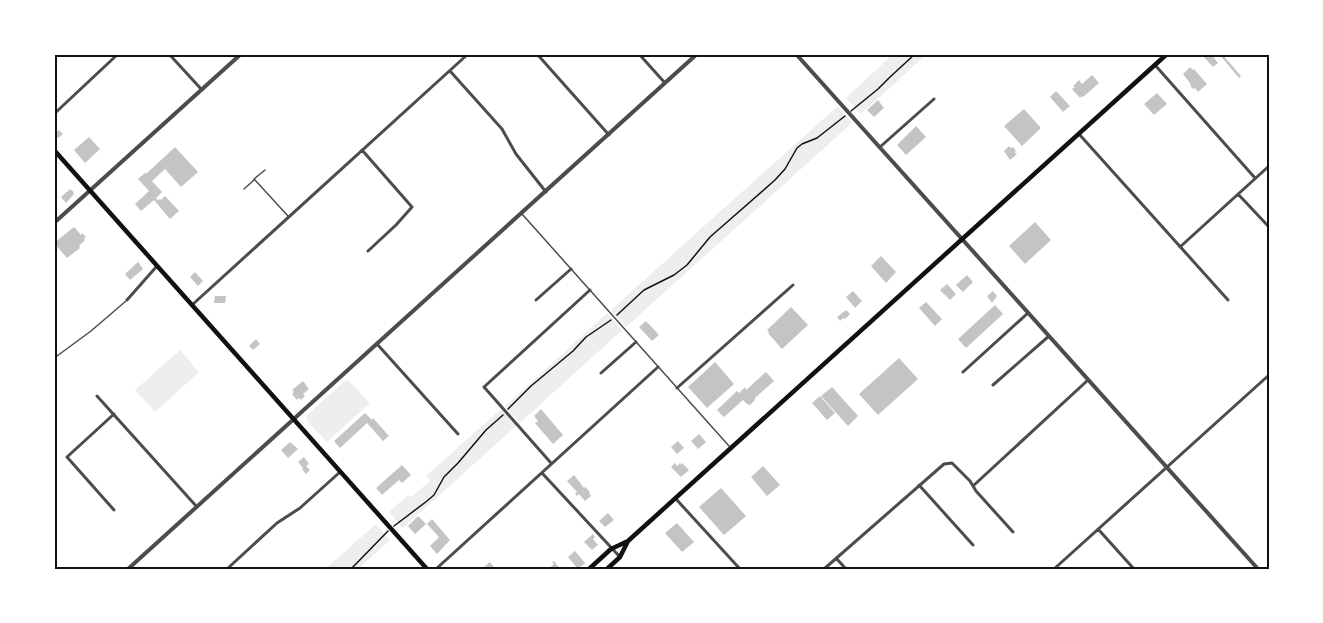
<svg xmlns="http://www.w3.org/2000/svg" width="1323" height="623" font-family="Montserrat,sans-serif">
  <style>
    .green { fill: #eee }
    .building { fill: #c4c4c4 }
    .lines { fill: none; stroke-linecap: round; stroke-linejoin: round }
    .path { stroke: #111; stroke-width: 1.5 }
    .service { stroke: #4c4c4c; stroke-width: 1.5 }
    .minor { stroke: #4c4c4c; stroke-width: 3 }
    .tertiary { stroke: #4c4c4c; stroke-width: 4 }
    .primary { stroke: #111; stroke-width: 4.5 }
    .neatline { fill: none; stroke: #111; stroke-width: 2 }
  </style>
  <rect width="100%" height="100%" fill="#fff"/>
  <path class="green" d="M893 54H927L861 114 846 98Z
    M838 106 852 123 626 327 611 310 724 208Z
    M607 313 622 330 520 423 505 406Z
    M180 350 199 372 155 412 135 390Z
    M347 379 370 403 327 442 307 421V415Z
    M501 409 516 426 403 528 389 512 408 495 411 497 430 481 426 476Z
    M376 524 390 540 358 569H325Z"/>
  <path class="building" d="M1201 54H1211L1218 63 1213 67Z
    M1219 54H1222L1241 76 1239 78Z
    M1190 67 1193 70 1194 69 1207 84 1198 92 1195 88 1193 89 1191 87 1190 83 1183 74Z
    M1092 75 1099 83 1083 97 1082 96 1080 98 1072 89 1075 87 1073 86 1079 80 1082 84Z
    M1056 91 1070 106 1063 112 1050 97Z
    M1157 93 1167 104 1154 115 1144 104Z
    M878 100 884 108 874 117 867 110Z
    M1024 109 1040 127V129L1022 146 1004 126Z
    M916 126 926 137 906 155 897 145Z
    M59 130 63 134 58 138 54 134Z
    M89 137 100 149 85 163 74 150Z
    M1009 146 1011 148 1013 147 1016 151 1014 152 1017 154 1010 160 1004 151Z
    M175 147 198 172 181 187 165 169 152 181 162 192 156 198 158 200 160 199 161 200 165 196 179 211 170 219 154 200 141 211 135 204 149 191 138 179 145 173 146 174Z
    M70 189 74 192 73 193 74 194 66 203 61 197Z
    M1035 222 1051 240 1025 264 1009 246Z
    M74 227 81 235 82 233 86 237 84 238 85 240 79 246 80 248 67 258 54 243Z
    M881 256 896 272 886 283 871 266Z
    M138 262 143 269 130 280 125 274Z
    M195 272 203 281 198 286 190 277Z
    M967 275 973 282 963 292 956 285Z
    M947 284 956 294 950 300 940 290Z
    M853 291 862 301 855 308 846 297Z
    M993 291 997 296 992 303 987 296Z
    M215 296H226L225 303H214Z
    M926 302 942 319 935 326 919 308Z
    M995 305 1003 314 966 348 958 339Z
    M791 307 808 325 782 349 768 333 769 332 767 330Z
    M846 310 850 314 845 319 843 318 840 321 837 317Z
    M646 321 659 335 652 341 639 327Z
    M256 339 260 344 253 350 249 346Z
    M899 358 918 379 878 415 859 394Z
    M715 362 734 384 707 408 688 387Z
    M766 372 774 381 755 398V400L750 405 747 404 743 400 724 417 717 410 737 391 739 393 745 387 746 390Z
    M303 381 309 389 303 394 305 396 301 400 299 398 297 400 292 394 294 392 292 390Z
    M832 387 858 416 848 426 821 396Z
    M820 396 835 413 827 420 812 403Z
    M541 409 563 435 553 444 535 423 538 421 534 416Z
    M365 413 372 420 373 418 389 436 383 441 367 423 340 448 334 441Z
    M699 434 706 442 698 449 691 441Z
    M678 441 684 448 677 454 671 447Z
    M290 442 298 449 288 458 281 450Z
    M304 457 309 464 306 466 310 470 306 474 302 469 303 468 298 462Z
    M675 463 677 466 680 463 681 465 682 463 689 470 681 477 671 467Z
    M402 465 411 475 402 483 399 480 382 495 376 488Z
    M763 466 780 485 767 496 751 477Z
    M574 475 584 488 585 487 590 492 589 493 591 496 585 501 579 494 577 496 575 494 577 492 567 481Z
    M721 488 746 516 724 535 699 507Z
    M608 513 614 520 605 527 599 521Z
    M418 516 426 524 415 534 408 526Z
    M432 519 450 540 437 554 430 546 439 537 427 524Z
    M677 523 694 542 682 552 665 533Z
    M593 534 595 537 593 539 598 545 592 550 584 542Z
    M575 551 585 563 578 569 568 557Z
    M554 561 557 565 561 569H548L554 564 552 562Z
    M490 562 495 569H482Z"/>
  <g class="lines">
    <path class="path" d="M851 111 878 89 890 77 915 54
      M617 315 644 290 674 275 687 265 710 237 775 180 785 169 797 148 802 144 817 138 845 116
      M508 409 531 386 573 351 586 337 611 320
      M394 526 427 501 434 495 444 477 458 463 486 430 503 415
      M351 569 388 531"/>
    <path class="service" d="M265 170 254 179 288 216
      M244 189 254 180
      M522 214 729 446
      M57 356 91 331 126 301"/>
    <path class="minor" d="M169 54 202 90
      M537 54 609 135
      M639 54 665 83
      M1155 65 1255 178
      M450 71 502 129 516 154 546 192
      M54 114 118 54
      M1079 134 1228 300
      M880 147 934 99
      M362 150 412 207 396 225 368 251
      M1238 194 1269 227
      M1180 247 1269 166
      M127 300 157 266
      M536 300 571 269
      M192 305 468 54
      M377 344 458 434
      M963 372 1028 313
      M601 373 636 342
      M993 385 1049 336
      M677 388 793 285
      M97 396 197 507
      M551 463 484 387 590 290
      M542 473 620 557
      M919 485 973 545
      M973 486 1088 380
      M676 499 740 569
      M114 510 67 457 114 414
      M1098 529 1134 569
      M836 558 846 569
      M54 566 57 569
      M227 569 277 523 300 508 340 472
      M436 569 658 367
      M824 569 944 464 952 463 970 481 976 491 1013 532
      M1054 569 1269 375"/>
    <path class="tertiary" d="M796 54 1258 569
      M54 223 241 54
      M128 569 697 54"/>
    <path class="primary" d="M54 150 427 569
      M589 569 611 549 628 541 1167 54
      M607 569 620 557 628 541"/>
  </g>
  <rect width="1323" height="623" fill="none" stroke="#ffffff" stroke-width="111"/>
  <rect x="56" y="56" width="1212" height="512" class="neatline"/>
</svg>
